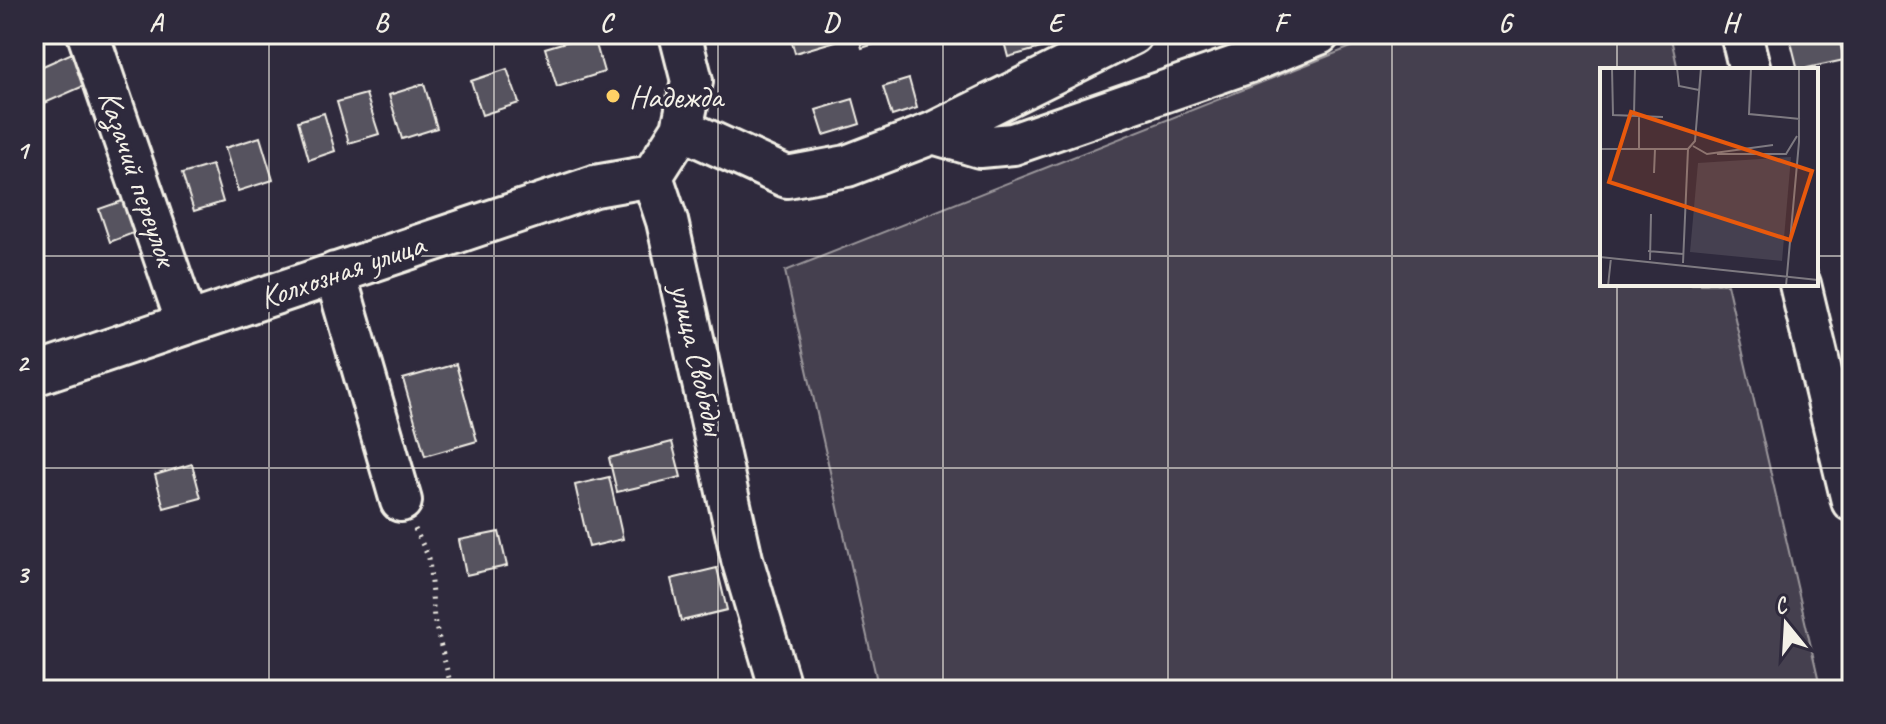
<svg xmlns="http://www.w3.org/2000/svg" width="1886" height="724" font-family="Caveat,sans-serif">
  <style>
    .green { fill: #454050; stroke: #9c989c; stroke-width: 2 }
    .building { fill: #56525f; stroke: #f4f1e8; stroke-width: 2 }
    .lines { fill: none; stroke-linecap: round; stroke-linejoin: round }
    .minor-casing { stroke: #f4f1e8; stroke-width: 46 }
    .path { stroke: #f4f1e8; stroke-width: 5; stroke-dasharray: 2 6; stroke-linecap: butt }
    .minor { stroke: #2f2a3d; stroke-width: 40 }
    .grid { fill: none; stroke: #f4f1e8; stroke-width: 2; stroke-opacity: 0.55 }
    .poi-dot { fill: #ffd166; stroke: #2f2a3d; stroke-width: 3 }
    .labels { text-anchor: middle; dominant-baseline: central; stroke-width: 6; stroke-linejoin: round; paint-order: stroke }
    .poi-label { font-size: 32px; fill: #f4f1e8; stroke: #2f2a3d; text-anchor: start }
    .street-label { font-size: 32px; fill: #f4f1e8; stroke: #2f2a3d }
    .inset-road { fill: none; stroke: #7e7a81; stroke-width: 2 }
    .view { fill: #e8590c; fill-opacity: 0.15; stroke: #e8590c; stroke-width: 4 }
    .inset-edge { fill: none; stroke: #f4f1e8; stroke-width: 4 }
    .neatline { fill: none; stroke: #f4f1e8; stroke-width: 3 }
    .grid-label { font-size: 26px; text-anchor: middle; font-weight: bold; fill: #f4f1e8 }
  </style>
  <rect width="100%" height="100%" fill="#2f2a3d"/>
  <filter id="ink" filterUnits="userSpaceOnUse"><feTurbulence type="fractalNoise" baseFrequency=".0125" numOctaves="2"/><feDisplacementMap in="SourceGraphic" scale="16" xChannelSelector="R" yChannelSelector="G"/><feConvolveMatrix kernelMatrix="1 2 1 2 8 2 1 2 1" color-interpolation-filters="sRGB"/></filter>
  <g filter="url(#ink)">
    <path class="green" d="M1384 34H1670L1678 70H1602V284H1727L1821 690H879L785 271Z"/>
    <path class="building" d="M593 34 604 72 557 87 545 48Z
      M808 34H837L839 40 795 53 791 39Z
      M858 34H905L862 48Z
      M1002 34H1037L1041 48 1008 57Z
      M1789 34H1838L1844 60 1798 70Z
      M72 53 86 85 45 103 34 79V70Z
      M507 69 519 103 482 115 471 81Z
      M909 79 917 108 892 116 883 87Z
      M424 84 437 128 402 139 389 95Z
      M366 94 379 134 349 143 337 102Z
      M853 99 860 124 824 135 816 110Z
      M324 113 335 151 309 160 298 121Z
      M260 137 273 180 238 191 225 148Z
      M212 165 223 202 194 211 182 174Z
      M125 200 136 232 110 242 99 209Z
      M456 364 477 441 425 456 403 379Z
      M672 442 681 477 617 492 609 458Z
      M192 464 201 498 164 508 155 475Z
      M609 477 623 539 589 547 575 485Z
      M499 532 507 566 466 575 459 540Z
      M717 568 727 610 681 621 671 579Z"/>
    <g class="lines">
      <defs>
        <path id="minor" d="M88 34 187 323
          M680 34 692 81 682 129 652 176 667 221 742 559 781 690
          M1741 34 1750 70
          M682 129 787 177 847 166 933 133 1132 34
          M933 133 980 147 1013 144 1255 60 1319 34
          M335 273 401 501
          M1800 284 1852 501
          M34 375 595 186 652 176"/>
      </defs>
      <use href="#minor" class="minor-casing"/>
      <path class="path" d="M415 529 429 558 434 619 452 690"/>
      <use href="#minor" class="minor"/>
    </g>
  </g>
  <path class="grid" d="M269 34V690M494 34V690M718 34V690M943 34V690M1168 34V690M1392 34V690M1617 34V70M34 256H1602M1816 256H1852M1617 284V690M34 468H1852"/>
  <circle class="poi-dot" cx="613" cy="96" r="8"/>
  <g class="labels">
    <g class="poi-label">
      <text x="629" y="96">Надежда</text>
    </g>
    <g class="street-label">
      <text transform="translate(138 178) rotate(71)">Казачий переулок</text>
      <text transform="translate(342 271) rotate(-19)">Колхозная улица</text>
      <text transform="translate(698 359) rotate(77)">улица Свободы</text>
    </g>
  </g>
  <g transform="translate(1600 68)">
    <rect width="218" height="218" fill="#2f2a3d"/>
    <path d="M191 89 182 193 90 184 98 95Z" fill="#454050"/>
    <path class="inset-road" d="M12 0 13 47 63 49M77 0 79 18 99 22M151 0 149 46 200 51M34 47 35 0M39 49V81M93 78 107 86 173 77M0 81H88M117 86H186L197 68M54 105 55 81M48 183 83 186M0 189 218 212M50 192 51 146M83 195 88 81 95 73 101 0M8 218 11 190M186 218 199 74V0"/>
    <path class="view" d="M31 44 212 103 190 172 9 114Z"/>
    <rect width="218" height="218" class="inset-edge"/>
  </g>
  <rect width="1886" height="724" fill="none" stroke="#2f2a3d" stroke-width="88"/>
  <g transform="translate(1786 624) rotate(342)" stroke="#2f2a3d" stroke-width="6" paint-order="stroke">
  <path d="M0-6L14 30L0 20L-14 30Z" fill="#f4f1e8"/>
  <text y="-12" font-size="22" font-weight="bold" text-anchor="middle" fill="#f4f1e8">С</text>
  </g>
  <rect x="44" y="44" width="1798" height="636" class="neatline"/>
  <g class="grid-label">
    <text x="156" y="31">A</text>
    <text x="381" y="31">B</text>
    <text x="606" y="31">C</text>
    <text x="831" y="31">D</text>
    <text x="1055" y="31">E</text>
    <text x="1280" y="31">F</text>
    <text x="1505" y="31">G</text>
    <text x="1730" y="31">H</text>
    <text x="22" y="159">1</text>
    <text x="22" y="371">2</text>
    <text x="22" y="583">3</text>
  </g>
</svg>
